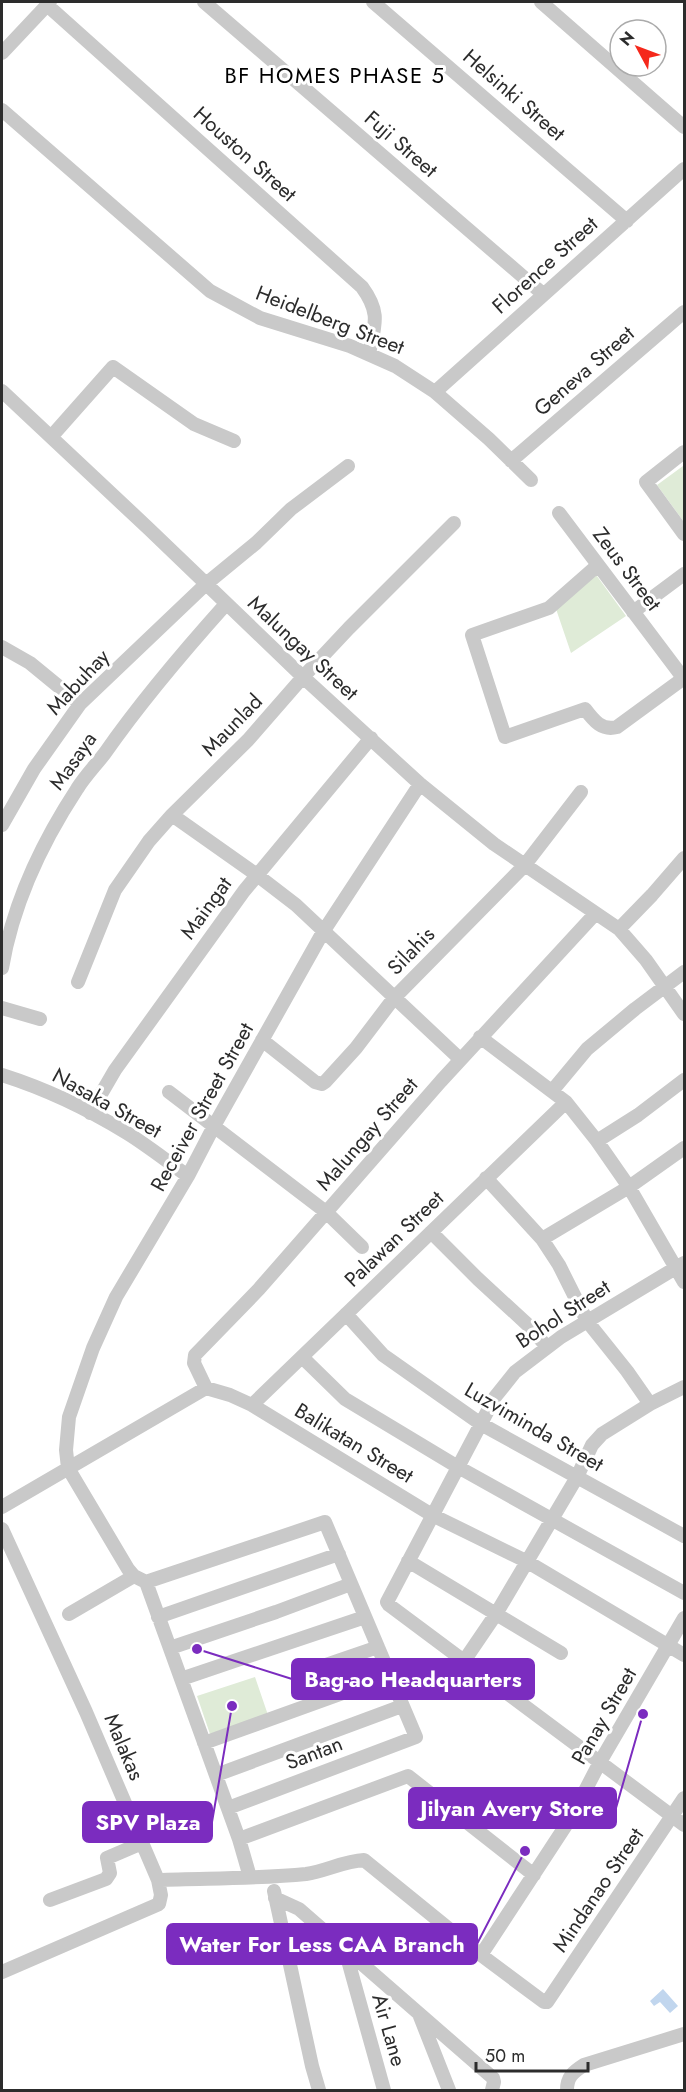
<svg xmlns="http://www.w3.org/2000/svg" width="686" height="2092" font-family="Jost,sans-serif">
  <style>
    .green { fill: #dfebd7 }
    .water { fill: #c1d6ee }
    .lines { fill: none; stroke-linecap: round; stroke-linejoin: round }
    .minor { stroke: #c9c9c9; stroke-width: 14 }
    .labels { text-anchor: middle; dominant-baseline: central; stroke-width: 6; stroke-linejoin: round; paint-order: stroke }
    .street-label { font-size: 21px; fill: #2c2c2c; stroke: #fff }
    .neighbourhood-label { font-size: 22px; letter-spacing: 1.5px; fill: #000; stroke: #fff }
    .leader { fill: none; stroke: #7b2cbf; stroke-width: 2 }
    .callout-dot { fill: #7b2cbf; stroke: #fff; stroke-width: 2 }
    .callout { fill: #7b2cbf; stroke: #7b2cbf; stroke-width: 2 }
    .callout-label { font-size: 22px; text-anchor: middle; font-weight: bold; fill: #fff }
  </style>
  <rect width="100%" height="100%" fill="#fff"/>
  <path class="green" d="M683 466 684 467V522L657 485Z
    M594 572 626 616 571 653 556 609Z
    M255 1677 268 1715 210 1734 197 1696Z"/>
  <path class="water" d="M663 1989 678 2006 670 2013 660 2002 654 2006 650 2001Z"/>
  <g class="lines">
    <path class="minor" d="M204 2 543 294
      M373 2 627 221
      M541 2 684 127
      M47 5 362 287C381 313 375 324 369 354
      M2 53 50 2
      M2 110 210 291 260 318 350 346 395 366 435 392 489 439 531 480
      M2 391 149 529 303 677 420 784 494 844 619 929 646 960 684 1014
      M435 392 684 169
      M51 437 113 367 194 424 234 441
      M684 452 646 482 684 534
      M511 461 684 312
      M559 513 684 679
      M598 565 549 608 472 635 505 737 585 709C594 721 602 731 617 727L684 678
      M633 612 684 574
      M2 647 30 663 80 704
      M172 815 257 875 296 905 460 1059
      M2 825 34 769 80 704 206 584 256 543 291 509 348 466
      M619 929 652 895 684 858
      M2 968C13 903 41 844 77 789 85 776 96 765 105 753 142 700 183 652 226 604
      M78 982 115 890 149 841 172 815 248 740 303 677 349 628 454 523
      M2 1008 40 1019
      M480 1037 566 1102 597 1141 629 1187 684 1282
      M262 1040 315 1082 322 1084 325 1082 356 1048 394 998 524 866 581 792
      M2 1075C46 1089 88 1109 127 1133 148 1146 168 1162 188 1176
      M552 1091 587 1049 635 1009 684 972
      M169 1092 326 1212 362 1247
      M90 1113 115 1070 244 891 371 738
      M597 1141 638 1115 684 1080
      M486 1178 542 1239 559 1265 587 1321 627 1371 650 1404
      M431 1232 478 1279 528 1325 547 1347
      M542 1239 629 1187 684 1148
      M684 1263 561 1337 515 1372 495 1397 387 1602 389 1605 684 1825
      M346 1314 383 1355 481 1424 684 1536
      M302 1357 345 1399 458 1467 684 1593
      M206 1388 194 1363 195 1355 259 1289 441 1081 595 914
      M252 1405 566 1102
      M2 1507 206 1388 230 1395 252 1405 432 1515 526 1561 684 1655
      M2 1529 86 1712 158 1880C207 1878 257 1879 306 1874 326 1871 344 1861 364 1860L481 1955 544 2002H547L684 1798
      M408 1561 561 1653
      M146 1582 239 1839 250 1877
      M69 1614 134 1576
      M158 1617 339 1554
      M170 1648 276 1612 351 1584
      M305 1672 378 1647
      M181 1679 365 1617
      M447 1680 464 1661 496 1614 577 1477 592 1445 602 1434 650 1404 684 1387
      M204 1743 390 1676
      M216 1775 402 1706
      M228 1808 416 1737 325 1522 146 1582 134 1576 128 1569 68 1468 66 1450 69 1417 93 1348 116 1297 188 1176 214 1126 323 932 420 784
      M239 1839 408 1776 534 1875
      M274 1891 312 2066 319 2090
      M275 1898 299 1909 493 2078 494 2082 492 2090
      M50 1900 106 1879 110 1873 107 1858 142 1843
      M344 1946 384 2090
      M481 1955 572 1816 600 1762 684 1618
      M2 1972 159 1904 161 1895 158 1880
      M419 2014 449 2090
      M567 2090C567 2077 573 2072 584 2065L684 2034"/>
  </g>
  <g class="labels">
    <g class="street-label">
      <text transform="translate(514 95) rotate(41)">Helsinki Street</text>
      <text transform="translate(401 144) rotate(41)">Fuji Street</text>
      <text transform="translate(245 154) rotate(42)">Houston Street</text>
      <text transform="translate(545 265) rotate(-42)">Florence Street</text>
      <text transform="translate(330 320) rotate(21)">Heidelberg Street</text>
      <text transform="translate(584 371) rotate(-41)">Geneva Street</text>
      <text transform="translate(627 569) rotate(53)">Zeus Street</text>
      <text transform="translate(303 648) rotate(43)">Malungay Street</text>
      <text transform="translate(78 682) rotate(-47)">Mabuhay</text>
      <text transform="translate(232 725) rotate(-46)">Maunlad</text>
      <text transform="translate(73 761) rotate(-55)">Masaya</text>
      <text transform="translate(206 908) rotate(-54)">Maingat</text>
      <text transform="translate(411 951) rotate(-46)">Silahis</text>
      <text transform="translate(107 1103) rotate(29)">Nasaka Street</text>
      <text transform="translate(202 1107) rotate(-61)">Receiver Street Street</text>
      <text transform="translate(367 1134) rotate(-49)">Malungay Street</text>
      <text transform="translate(394 1239) rotate(-44)">Palawan Street</text>
      <text transform="translate(563 1314) rotate(-33)">Bohol Street</text>
      <text transform="translate(534 1427) rotate(30)">Luzviminda Street</text>
      <text transform="translate(354 1443) rotate(31)">Balikatan Street</text>
      <text transform="translate(604 1716) rotate(-60)">Panay Street</text>
      <text transform="translate(124 1747) rotate(67)">Malakas</text>
      <text transform="translate(314 1753) rotate(-21)">Santan</text>
      <text transform="translate(598 1890) rotate(-56)">Mindanao Street</text>
      <text transform="translate(389 2030) rotate(74)">Air Lane</text>
    </g>
    <g class="neighbourhood-label">
      <text x="335" y="75">BF HOMES PHASE 5</text>
    </g>
  </g>
  <path class="leader" d="M197 1649L292 1679M643 1714L616 1808M232 1706L212 1822M525 1851L477 1944"/>
  <g class="callout-dot">
    <circle cx="197" cy="1649" r="6"/>
    <circle cx="643" cy="1714" r="6"/>
    <circle cx="232" cy="1706" r="6"/>
    <circle cx="525" cy="1851" r="6"/>
  </g>
  <g class="callout">
    <rect x="292" y="1659" width="242" height="40" rx="6"/>
    <rect x="409" y="1788" width="207" height="40" rx="6"/>
    <rect x="83" y="1802" width="129" height="40" rx="6"/>
    <rect x="167" y="1924" width="310" height="40" rx="6"/>
  </g>
  <g class="callout-label">
    <text x="413" y="1687">Bag-ao Headquarters</text>
    <text x="512" y="1816">Jilyan Avery Store</text>
    <text x="148" y="1830">SPV Plaza</text>
    <text x="322" y="1952">Water For Less CAA Branch</text>
  </g>
  <rect width="686" height="2092" fill="none" stroke="#2c2c2c" stroke-width="6"/>
  <g transform="translate(638 48) rotate(311)"><circle r="28" fill="#ffffff" stroke="#ababab" stroke-width="1.5"/>
  <path d="M0-4.5L10 22L0 15L-10 22Z" fill="#f5281b"/>
  <text y="-9" font-size="16" font-weight="bold" text-anchor="middle" fill="#2c2c2c">N</text>
  </g>
  <path d="M476 2062v9h112v-9" fill="none" stroke="#2c2c2c" stroke-width="3"/>
  <text x="485" y="2062" font-size="18" fill="#2c2c2c" stroke="#ffffff" stroke-width="4.5" paint-order="stroke">50 m</text>
</svg>
